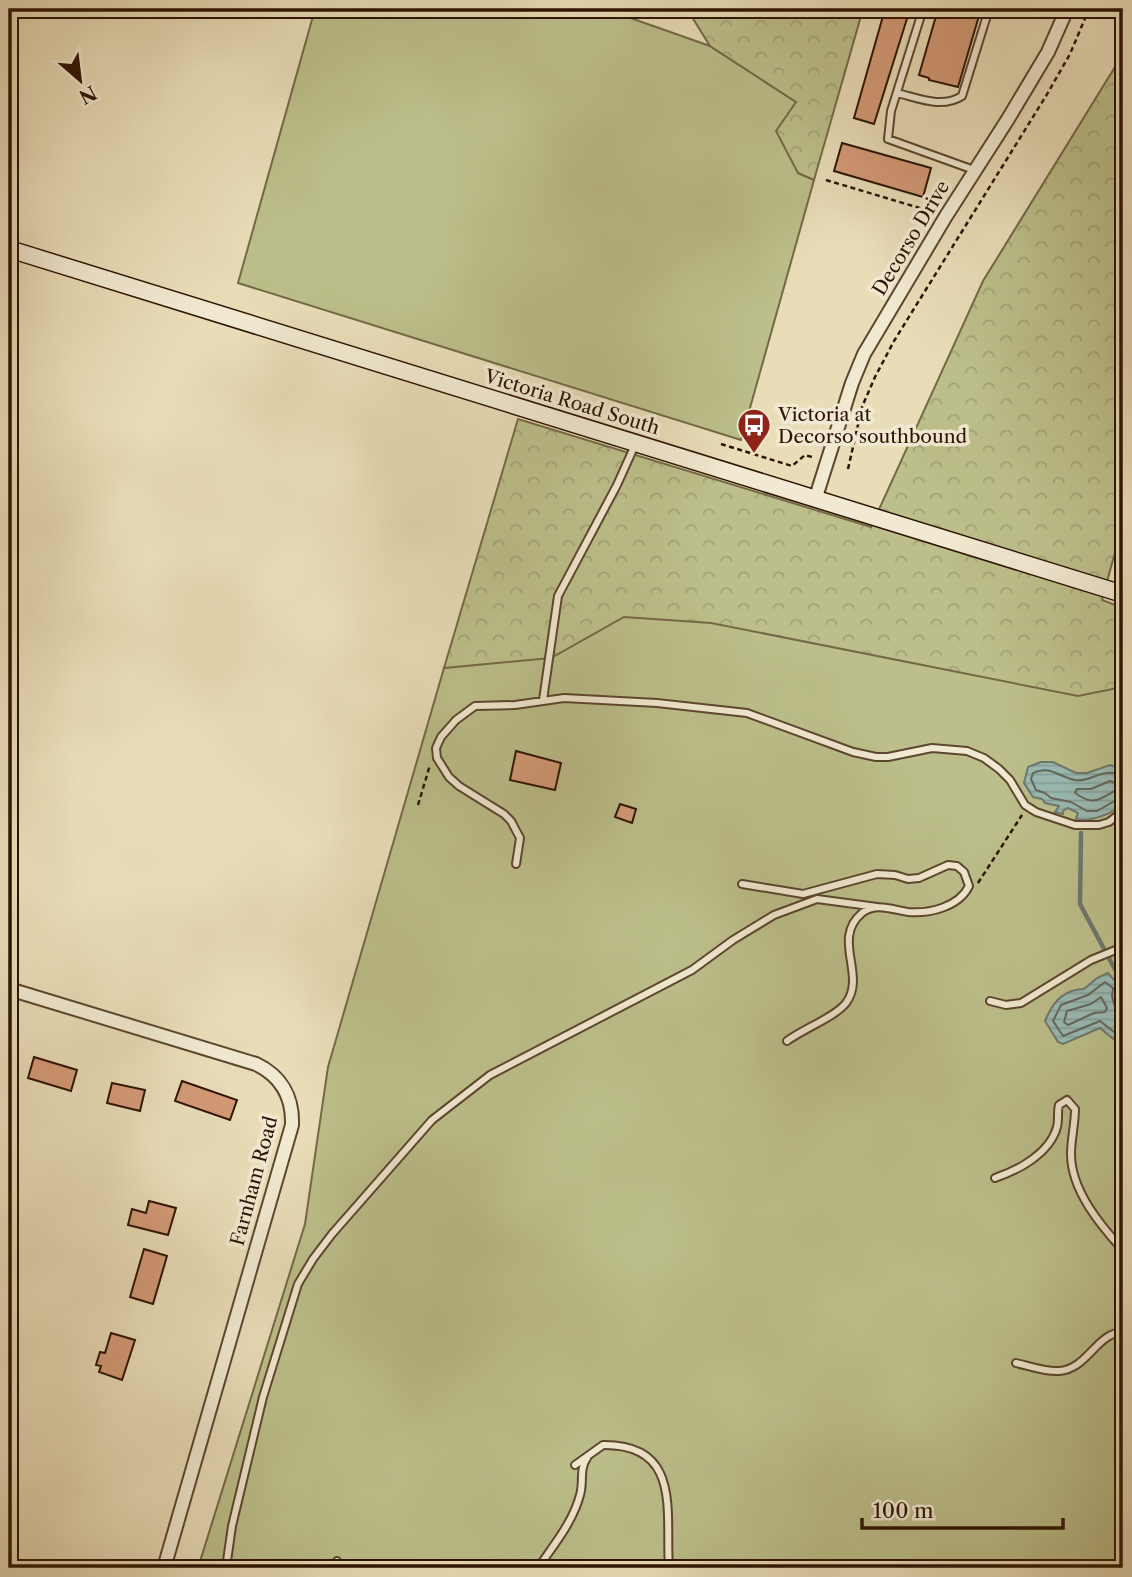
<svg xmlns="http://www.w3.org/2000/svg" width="1132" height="1577" font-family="'Libre Caslon Text',serif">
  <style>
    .green { fill: #bcbf8b; stroke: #746946; stroke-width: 2 }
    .forest { fill: url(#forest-crowns); stroke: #746946; stroke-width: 2 }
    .water { fill: url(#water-rules); stroke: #6e786d; stroke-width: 2 }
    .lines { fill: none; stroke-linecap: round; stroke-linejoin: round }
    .shore { stroke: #63675a; stroke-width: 2 }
    .stream { stroke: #6e786d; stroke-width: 4.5 }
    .building { fill: #d49a77; stroke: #2d1300; stroke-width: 2 }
    .lane-casing { stroke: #5c462e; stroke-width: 10 }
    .street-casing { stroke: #5c462e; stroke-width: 16 }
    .secondary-casing { stroke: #2d1300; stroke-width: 19 }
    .path { stroke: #2d1300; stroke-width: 2.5; stroke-dasharray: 5 3.5; stroke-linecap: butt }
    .lane { stroke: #f1e9d1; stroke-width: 6 }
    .street { stroke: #f1e9d1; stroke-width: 12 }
    .secondary { stroke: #f1e9d1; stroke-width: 16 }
    .labels { text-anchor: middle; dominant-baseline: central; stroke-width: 7; stroke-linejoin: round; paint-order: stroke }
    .street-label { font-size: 19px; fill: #2d1300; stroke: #f1e9d1 }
    .poi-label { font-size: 19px; fill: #2d1300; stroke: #f1e9d1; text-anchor: start }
  </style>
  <defs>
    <pattern id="forest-crowns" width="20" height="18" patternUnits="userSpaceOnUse" patternTransform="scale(1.75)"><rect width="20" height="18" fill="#bcbf8b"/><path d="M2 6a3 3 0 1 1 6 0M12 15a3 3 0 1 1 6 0" fill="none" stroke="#a2a376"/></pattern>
    <pattern id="water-rules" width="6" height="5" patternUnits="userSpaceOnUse" patternTransform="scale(1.75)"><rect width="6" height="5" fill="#99bbb5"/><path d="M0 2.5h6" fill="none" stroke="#84a09a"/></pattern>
  </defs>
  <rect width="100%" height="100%" fill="#e9ddb8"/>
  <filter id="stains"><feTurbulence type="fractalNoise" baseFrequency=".00286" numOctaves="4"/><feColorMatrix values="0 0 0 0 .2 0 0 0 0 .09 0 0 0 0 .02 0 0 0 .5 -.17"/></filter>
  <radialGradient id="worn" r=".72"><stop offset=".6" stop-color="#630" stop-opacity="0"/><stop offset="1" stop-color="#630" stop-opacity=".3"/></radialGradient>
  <path class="green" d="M315 9H605L710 46 796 102 798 173 814 180 741 440 238 283Z
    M613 596 1123 645V1568H198L305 1224 328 1067 444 668Z"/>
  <path class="forest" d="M687 9H863L814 180 798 173 776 131 796 102 710 46Z
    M1123 54V557L1114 556 1102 600 1123 608V687L1078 696 711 623 624 617 551 658 444 668 518 419 871 527 983 281Z"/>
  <path class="water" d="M1041 762H1053L1076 773H1087L1110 765 1123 769C1123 779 1126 796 1122 803 1115 814 1086 823 1076 819L1078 813 1068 808 1063 811V814L1055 812 1059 806 1045 803 1042 799 1033 797 1024 783 1028 767Z
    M1108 973 1114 980 1118 975 1121 991 1119 995 1123 1007V1047L1100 1028 1063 1044 1058 1042 1045 1021C1052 1003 1063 989 1084 989L1097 978Z"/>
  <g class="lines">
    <path class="shore" d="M1123 775C1118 774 1113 772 1107 773 1095 774 1088 782 1075 780 1059 777 1050 765 1033 773L1031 779 1036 790 1045 793 1051 798 1071 802 1087 811H1097L1118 799 1123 798
      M1110 781 1117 784 1118 789C1099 799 1095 807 1075 793L1077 789H1091Z
      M1101 997 1107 1008 1105 1012 1094 1013 1068 1025 1064 1022 1067 1011 1091 1004Z
      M1123 1007 1114 1004 1112 996 1113 988 1105 982 1088 995 1061 1005 1053 1021 1063 1036 1100 1021 1123 1039"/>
    <path class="stream" d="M1081 833 1080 904 1118 975"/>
  </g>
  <path class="building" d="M885 9H910L874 124 854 118Z
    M938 9H981L958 87 929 80V78L919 75Z
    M842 143 931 168 923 197 834 171Z
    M516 751 561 763 555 790 510 780Z
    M620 804 636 809 632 823 615 817Z
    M34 1057 77 1070 71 1091 28 1078Z
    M182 1081 237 1100 230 1120 175 1101Z
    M112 1083 145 1090 140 1111 107 1103Z
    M149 1201 176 1208 168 1235 128 1225 132 1209 146 1213Z
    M144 1249 167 1256 153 1304 130 1297Z
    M111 1333 135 1340 122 1380 99 1372 101 1366 96 1365 100 1352 105 1353Z"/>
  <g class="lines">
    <defs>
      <path id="lane" d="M923 9 891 111 888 139 974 170
        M897 93C918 98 942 109 962 96L989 9
        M543 700 558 596 617 485 635 445
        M516 864 520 838 511 821 504 814 459 786 449 777 437 758 436 748 441 737 456 720 475 706 515 705 564 698 657 703 747 713 853 752 876 757H888L932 748 967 751 984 758 999 769 1010 780 1025 805 1036 812 1075 825H1099L1109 822 1123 811
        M742 884 803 894 877 874 895 875 908 879 919 878 948 865 957 866 964 872 969 886C959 907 929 914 908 912 893 910 876 902 862 913 831 939 867 975 846 1003 835 1017 803 1029 787 1041
        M990 1001 1006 1005 1021 1003 1091 960 1123 947
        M995 1178C1019 1170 1050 1153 1057 1127 1059 1119 1057 1112 1059 1105L1067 1100 1075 1109C1075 1124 1071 1139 1071 1154 1071 1190 1100 1225 1123 1250
        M1016 1363C1029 1366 1045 1372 1059 1371 1088 1369 1096 1333 1123 1332
        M575 1465 603 1445C683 1444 665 1514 669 1568
        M337 1561 339 1568
        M226 1568 232 1526 263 1397 298 1284 313 1259 332 1234 432 1120 490 1075 692 970 733 940 774 915 817 899 877 907
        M538 1568C553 1546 573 1522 580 1495 584 1482 579 1469 587 1458"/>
      <path id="street" d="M815 500 852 383 864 354 946 216 1008 119 1048 52 1067 9
        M9 989 256 1064C281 1076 293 1097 292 1125L164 1568"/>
      <path id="secondary" d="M9 249 1123 594"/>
    </defs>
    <use href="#lane" class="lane-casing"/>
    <use href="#street" class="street-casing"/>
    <use href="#secondary" class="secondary-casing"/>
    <path class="path" d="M826 180 933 212
      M721 444 792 466 805 455 815 458
      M848 469 862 407 875 377 894 341 1046 96 1070 54 1089 9
      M418 805 430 765
      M978 883 1022 815"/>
    <use href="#lane" class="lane"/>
    <use href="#street" class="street"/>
    <use href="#secondary" class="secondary"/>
  </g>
  <defs>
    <symbol id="bus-pin" viewBox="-11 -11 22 30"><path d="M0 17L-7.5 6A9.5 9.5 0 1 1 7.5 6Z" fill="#8f2418" stroke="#f1e9d1"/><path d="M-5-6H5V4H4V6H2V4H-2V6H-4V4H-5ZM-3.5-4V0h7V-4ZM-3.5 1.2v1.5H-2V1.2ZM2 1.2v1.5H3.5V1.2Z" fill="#fff"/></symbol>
  </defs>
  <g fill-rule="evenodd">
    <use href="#bus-pin" x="735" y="406" width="38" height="52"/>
  </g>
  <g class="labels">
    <g class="street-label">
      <text transform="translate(911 238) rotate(-59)">Decorso Drive</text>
      <text transform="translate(572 402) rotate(17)">Victoria Road South</text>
      <text transform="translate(254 1181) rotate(-75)">Farnham Road</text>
    </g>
    <g class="poi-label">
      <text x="778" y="414">Victoria at<tspan x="778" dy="22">Decorso southbound</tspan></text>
    </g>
  </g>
  <rect width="1132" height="1577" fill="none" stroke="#e9ddb8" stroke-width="35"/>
  <rect x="10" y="10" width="1111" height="1556" fill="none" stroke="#2d1300" stroke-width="3.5"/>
  <rect x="18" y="18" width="1097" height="1542" fill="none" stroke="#2d1300" stroke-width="2"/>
  <g transform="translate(80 80) rotate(152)" stroke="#f1e9d1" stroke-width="5" paint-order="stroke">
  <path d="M0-5L12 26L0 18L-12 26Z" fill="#2d1300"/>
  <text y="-10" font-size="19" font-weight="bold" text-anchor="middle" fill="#2d1300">N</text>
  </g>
  <path d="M862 1518v10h201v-10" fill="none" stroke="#2d1300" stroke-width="3.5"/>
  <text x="873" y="1518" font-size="21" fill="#2d1300" stroke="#f1e9d1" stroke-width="5" paint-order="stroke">100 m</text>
  <rect width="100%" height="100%" filter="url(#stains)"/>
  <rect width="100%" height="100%" fill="url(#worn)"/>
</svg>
